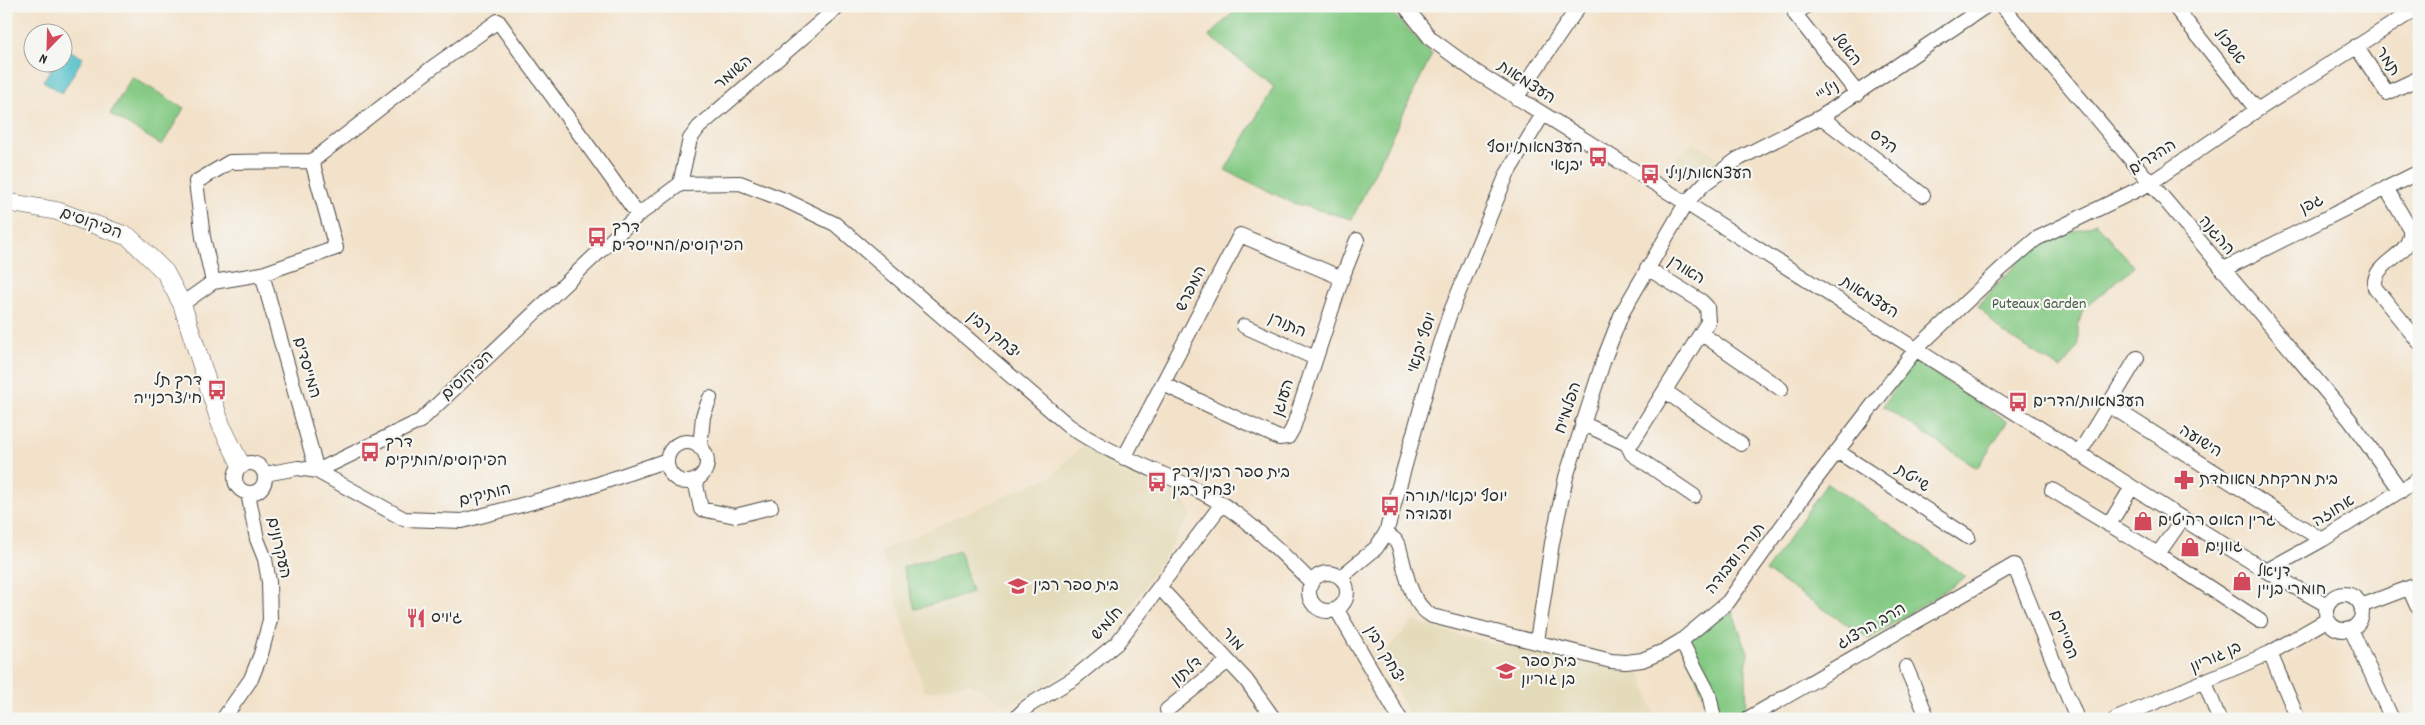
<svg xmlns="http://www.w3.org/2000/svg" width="2425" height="725" font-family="Dekko,'Playpen Sans Hebrew',sans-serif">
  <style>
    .built { fill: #e4dbba }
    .green { fill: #85ca84; stroke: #587a58 }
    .water { fill: #53c1c9; stroke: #3f767a }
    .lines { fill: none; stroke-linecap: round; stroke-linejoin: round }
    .minor-casing { stroke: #494643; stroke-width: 16 }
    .major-casing { stroke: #494643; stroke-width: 19 }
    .minor { stroke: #fff; stroke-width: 14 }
    .major { stroke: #fff; stroke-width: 18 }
    .labels { text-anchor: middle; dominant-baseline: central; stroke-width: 4.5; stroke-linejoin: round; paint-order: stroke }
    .street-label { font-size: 16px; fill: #2b2b2b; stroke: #f6f6f2 }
    .poi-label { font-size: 16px; fill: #2b2b2b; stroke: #f6f6f2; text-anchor: start }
    .park-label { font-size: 16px; fill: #465b46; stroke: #f6f6f2 }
  </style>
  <rect width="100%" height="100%" fill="#f6f6f2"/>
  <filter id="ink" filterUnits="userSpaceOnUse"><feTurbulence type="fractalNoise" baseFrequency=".02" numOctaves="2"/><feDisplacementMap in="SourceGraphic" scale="10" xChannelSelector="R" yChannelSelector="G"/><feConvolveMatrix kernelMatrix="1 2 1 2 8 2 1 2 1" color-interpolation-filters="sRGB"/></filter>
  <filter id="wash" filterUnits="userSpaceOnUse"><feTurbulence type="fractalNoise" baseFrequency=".0096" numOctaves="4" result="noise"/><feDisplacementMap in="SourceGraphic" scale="20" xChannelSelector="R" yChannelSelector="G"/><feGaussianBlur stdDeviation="1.12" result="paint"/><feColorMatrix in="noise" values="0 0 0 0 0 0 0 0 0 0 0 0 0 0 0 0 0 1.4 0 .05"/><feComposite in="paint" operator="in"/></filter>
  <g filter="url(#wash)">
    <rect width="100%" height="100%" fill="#f3e2ca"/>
    <path class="built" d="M1693 142 1719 158 1686 181 1676 176 1666 167Z
      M1083 445 1180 498 1188 508 1190 516 1157 567 1132 606 1100 642 1060 676 1031 694 1007 704 969 683 925 692 881 551 1053 475Z
      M1413 621 1469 638 1641 674 1656 719H1412L1380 658Z"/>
    <path class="green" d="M1240 6H1382L1393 14 1432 54 1352 219 1293 203 1225 170 1274 87 1209 36Z
      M132 77 184 108 162 145 110 114Z
      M2096 223 2134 267 2083 309 2078 326V346L2061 369 2002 332 1978 306 2031 248Z
      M1914 360 2007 422 1977 468 1883 406Z
      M1827 483 1966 577 1869 639 1766 571Z
      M960 551 972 593 915 609 903 567Z
      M1728 602 1748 652 1746 671 1747 719H1714L1681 641Z"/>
    <path class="water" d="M64 47 83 58 62 93 43 81 55 63 62 62Z"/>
  </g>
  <g filter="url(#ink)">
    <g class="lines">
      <defs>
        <path id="minor" d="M1405 6 1431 39 1476 72 1686 203 2132 487 2266 571 2327 605
          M1806 6 1795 14 1858 94
          M2002 6 2350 420 2401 491
          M2174 6 2257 110
          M2356 46 2387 93 2419 78
          M1516 98 1579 6
          M1821 117 1923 195
          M680 184 690 139 699 127 839 6
          M2386 188 2410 229C2413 258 2371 260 2375 288L2419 342
          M2222 270 2419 172
          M262 274 317 471 404 519 462 521 592 486 667 460
          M213 282 203 237 196 182 230 162 312 161 433 67 498 21 638 215
          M182 304 213 282 262 274 336 248 312 161
          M1244 326 1315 358
          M1702 334 1781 389
          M1163 384 1279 438 1288 437 1293 428 1342 278 1357 240
          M1665 391 1741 444
          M2109 405 2322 540
          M1582 423 1627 444 1633 441 1708 322 1707 307 1701 301 1647 268
          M667 462a20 20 0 1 1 40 0a20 20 0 1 1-40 0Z
          M1627 444 1632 454 1694 496
          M700 448 703 416 710 398
          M1837 451 1968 537
          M2080 452 2137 358
          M1124 458 1240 235 1342 278
          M235 478a15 15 0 1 1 30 0a15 15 0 1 1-30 0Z
          M265 474 298 468 317 471 420 421 638 215 680 184 740 183 787 201 835 224 1069 426C1109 454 1155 469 1199 491 1242 512 1278 549 1311 582
          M695 480 701 509 735 516 771 507
          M2052 490 2158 554 2260 621
          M2109 525 2132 487
          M1386 533 1395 540 1399 547C1406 571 1409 603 1432 616L1611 661 1626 662 1642 660 1664 651 1681 641 1728 602 1812 484 1916 349 2001 269 2036 239 2149 184 2257 110 2419 7
          M2158 554 2183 518
          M2266 571 2322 540 2419 479
          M1309 592a19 19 0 1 1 38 0a19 19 0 1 1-38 0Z
          M1341 577 1376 548 1386 533 1433 365 1449 316 1507 174 1543 114
          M1160 588 1246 680 1274 719
          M2409 588 2417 606H2419
          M2326 612a18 18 0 1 1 36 0a18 18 0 1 1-36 0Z
          M2361 606 2419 584
          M1337 610 1400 719
          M2351 629 2392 719
          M1537 641 1552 543 1566 477 1604 359 1622 313 1686 203 1705 183 1738 159 1821 117 1986 6
          M1681 641 1709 694 1714 719
          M2270 653 2298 719
          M1906 667 1928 719
          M2205 682 2219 719
          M1167 710 1228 661
          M223 719 251 679 261 654 270 620 269 582 265 559 257 539 248 493
          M1015 719 1028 706 1073 679 1117 643 1222 504
          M1747 719 2014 565 2077 719
          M2116 719 2270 653 2327 620"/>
        <path id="major" d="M6 202 57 211 129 237 165 272 182 304 221 425 241 465"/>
      </defs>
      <use href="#minor" class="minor-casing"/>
      <use href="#major" class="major-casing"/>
      <use href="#minor" class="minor"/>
      <use href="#major" class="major"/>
    </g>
  </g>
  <defs>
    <symbol id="bus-bare" viewBox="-9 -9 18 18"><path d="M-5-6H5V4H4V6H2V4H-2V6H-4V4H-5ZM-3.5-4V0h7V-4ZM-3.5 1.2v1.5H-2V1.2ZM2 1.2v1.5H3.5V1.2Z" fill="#d1495b" stroke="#f6f6f2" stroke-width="2.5" paint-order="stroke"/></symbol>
    <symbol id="pharmacy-bare" viewBox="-9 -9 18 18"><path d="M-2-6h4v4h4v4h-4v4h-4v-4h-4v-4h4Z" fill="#d1495b" stroke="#f6f6f2" stroke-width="2.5" paint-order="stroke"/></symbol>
    <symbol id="shop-bare" viewBox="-9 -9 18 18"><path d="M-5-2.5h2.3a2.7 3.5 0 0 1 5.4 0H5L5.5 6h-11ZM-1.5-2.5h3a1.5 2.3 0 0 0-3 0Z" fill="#d1495b" stroke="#f6f6f2" stroke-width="2.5" paint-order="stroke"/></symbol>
    <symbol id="school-bare" viewBox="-9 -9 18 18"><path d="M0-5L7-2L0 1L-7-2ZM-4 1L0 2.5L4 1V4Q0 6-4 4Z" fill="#d1495b" stroke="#f6f6f2" stroke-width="2.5" paint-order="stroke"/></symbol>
    <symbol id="restaurant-bare" viewBox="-9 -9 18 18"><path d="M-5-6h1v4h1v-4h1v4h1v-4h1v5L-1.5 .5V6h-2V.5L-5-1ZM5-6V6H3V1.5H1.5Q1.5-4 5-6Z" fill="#d1495b" stroke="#f6f6f2" stroke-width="2.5" paint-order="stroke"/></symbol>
  </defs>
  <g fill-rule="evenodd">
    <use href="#bus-bare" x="1584" y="143" width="28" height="28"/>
    <use href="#bus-bare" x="1636" y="160" width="28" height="28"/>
    <use href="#bus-bare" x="583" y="223" width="28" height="28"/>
    <use href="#bus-bare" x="203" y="376" width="28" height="28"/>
    <use href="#bus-bare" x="2004" y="388" width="28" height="28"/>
    <use href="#bus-bare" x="356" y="438" width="28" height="28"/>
    <use href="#pharmacy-bare" x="2170" y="466" width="28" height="28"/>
    <use href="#bus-bare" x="1143" y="468" width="28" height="28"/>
    <use href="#bus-bare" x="1376" y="492" width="28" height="28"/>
    <use href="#shop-bare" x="2129" y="507" width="28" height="28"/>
    <use href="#shop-bare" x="2176" y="533" width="28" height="28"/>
    <use href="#shop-bare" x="2228" y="567" width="28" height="28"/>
    <use href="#school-bare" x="1004" y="572" width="28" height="28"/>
    <use href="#restaurant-bare" x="402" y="604" width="28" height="28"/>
    <use href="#school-bare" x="1492" y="657" width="28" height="28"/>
  </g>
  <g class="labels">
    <g class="street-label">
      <text transform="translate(2229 47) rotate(51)">אשכול</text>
      <text transform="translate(1846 50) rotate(52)">האשל</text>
      <text transform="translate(2387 62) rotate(56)">תמר</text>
      <text transform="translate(734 73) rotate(-41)">השומר</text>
      <text transform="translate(1526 83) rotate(33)">העצמאות</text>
      <text transform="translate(1828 92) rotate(-32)">ניל"י</text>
      <text transform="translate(1883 142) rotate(37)">הדס</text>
      <text transform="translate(2153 158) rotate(-32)">ההדרים</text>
      <text transform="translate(2312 205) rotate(-27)">גפן</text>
      <text transform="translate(91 224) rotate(20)">הפיקוסים</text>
      <text transform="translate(2216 236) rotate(50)">ההגנה</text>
      <text transform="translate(1686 271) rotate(32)">האורן</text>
      <text transform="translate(1192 289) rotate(-63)">המפרש</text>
      <text transform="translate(1869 298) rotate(32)">העצמאות</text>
      <text transform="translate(1287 326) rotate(24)">התורן</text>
      <text transform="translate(993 336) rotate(41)">יצחק רבין</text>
      <text transform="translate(1423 343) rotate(-72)">יוסף יבנאי</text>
      <text transform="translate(306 368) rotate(74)">המייסדים</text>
      <text transform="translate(468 376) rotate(-43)">הפיקוסים</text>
      <text transform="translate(1284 398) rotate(-72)">העוגן</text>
      <text transform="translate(1569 408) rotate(-72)">הפלמ"ח</text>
      <text transform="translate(2200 442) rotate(32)">הישועה</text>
      <text transform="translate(1912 479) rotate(33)">שייטת</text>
      <text transform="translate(485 496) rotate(-14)">הותיקים</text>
      <text transform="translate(2334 512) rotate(-32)">אחוזה</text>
      <text transform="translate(278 548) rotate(77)">העקרונים</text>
      <text transform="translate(1736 559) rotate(-52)">תורה ועבודה</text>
      <text transform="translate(1108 624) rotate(-48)">חלמיש</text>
      <text transform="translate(1872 627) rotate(-30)">הרב הרצוג</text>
      <text transform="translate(2063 635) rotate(68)">הסיירים</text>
      <text transform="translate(1232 640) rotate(47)">מור</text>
      <text transform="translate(1384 655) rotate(60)">יצחק רבין</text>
      <text transform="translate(2216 658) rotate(-24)">בן גוריון</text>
      <text transform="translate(1187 672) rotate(-39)">דלתון</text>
    </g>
    <g class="poi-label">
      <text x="1583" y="148" text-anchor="end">העצמאות/יוסף<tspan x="1583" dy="18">יבנאי</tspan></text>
      <text x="1665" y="174">העצמאות/נילי</text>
      <text x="612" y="228">דרך<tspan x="612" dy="18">הפיקוסים/המייסדים</tspan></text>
      <text x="202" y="381" text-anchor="end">דרך תל<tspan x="202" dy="18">חי/צרכנייה</tspan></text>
      <text x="2033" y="402">העצמאות/הדרים</text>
      <text x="385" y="443">דרך<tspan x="385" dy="18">הפיקוסים/הותיקים</tspan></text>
      <text x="1172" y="473">בית ספר רבין/דרך<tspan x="1172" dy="18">יצחק רבין</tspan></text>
      <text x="2199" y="480">בית מרקחת מאוחדת</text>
      <text x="1405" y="497">יוסף יבנאי/תורה<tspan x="1405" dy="18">ועבודה</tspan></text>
      <text x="2158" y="521">גרין האוס רהיטים</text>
      <text x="2205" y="547">גוונים</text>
      <text x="2257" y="572">דניאל<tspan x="2257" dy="18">חומרי בניין</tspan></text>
      <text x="1033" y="586">בית ספר רבין</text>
      <text x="431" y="618">ג'ויס</text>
      <text x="1521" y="662">בית ספר<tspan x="1521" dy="18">בן גוריון</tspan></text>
    </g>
    <g class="park-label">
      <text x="2039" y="304">Puteaux Garden</text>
    </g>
  </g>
  <rect width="2425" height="725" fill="none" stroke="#f6f6f2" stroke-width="25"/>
  <g transform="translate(48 48) rotate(203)"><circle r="24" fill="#f6f6f2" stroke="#a5a5a2"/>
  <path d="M0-4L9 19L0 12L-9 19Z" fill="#d1495b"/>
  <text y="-8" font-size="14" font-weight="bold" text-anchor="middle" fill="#2b2b2b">N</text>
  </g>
</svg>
